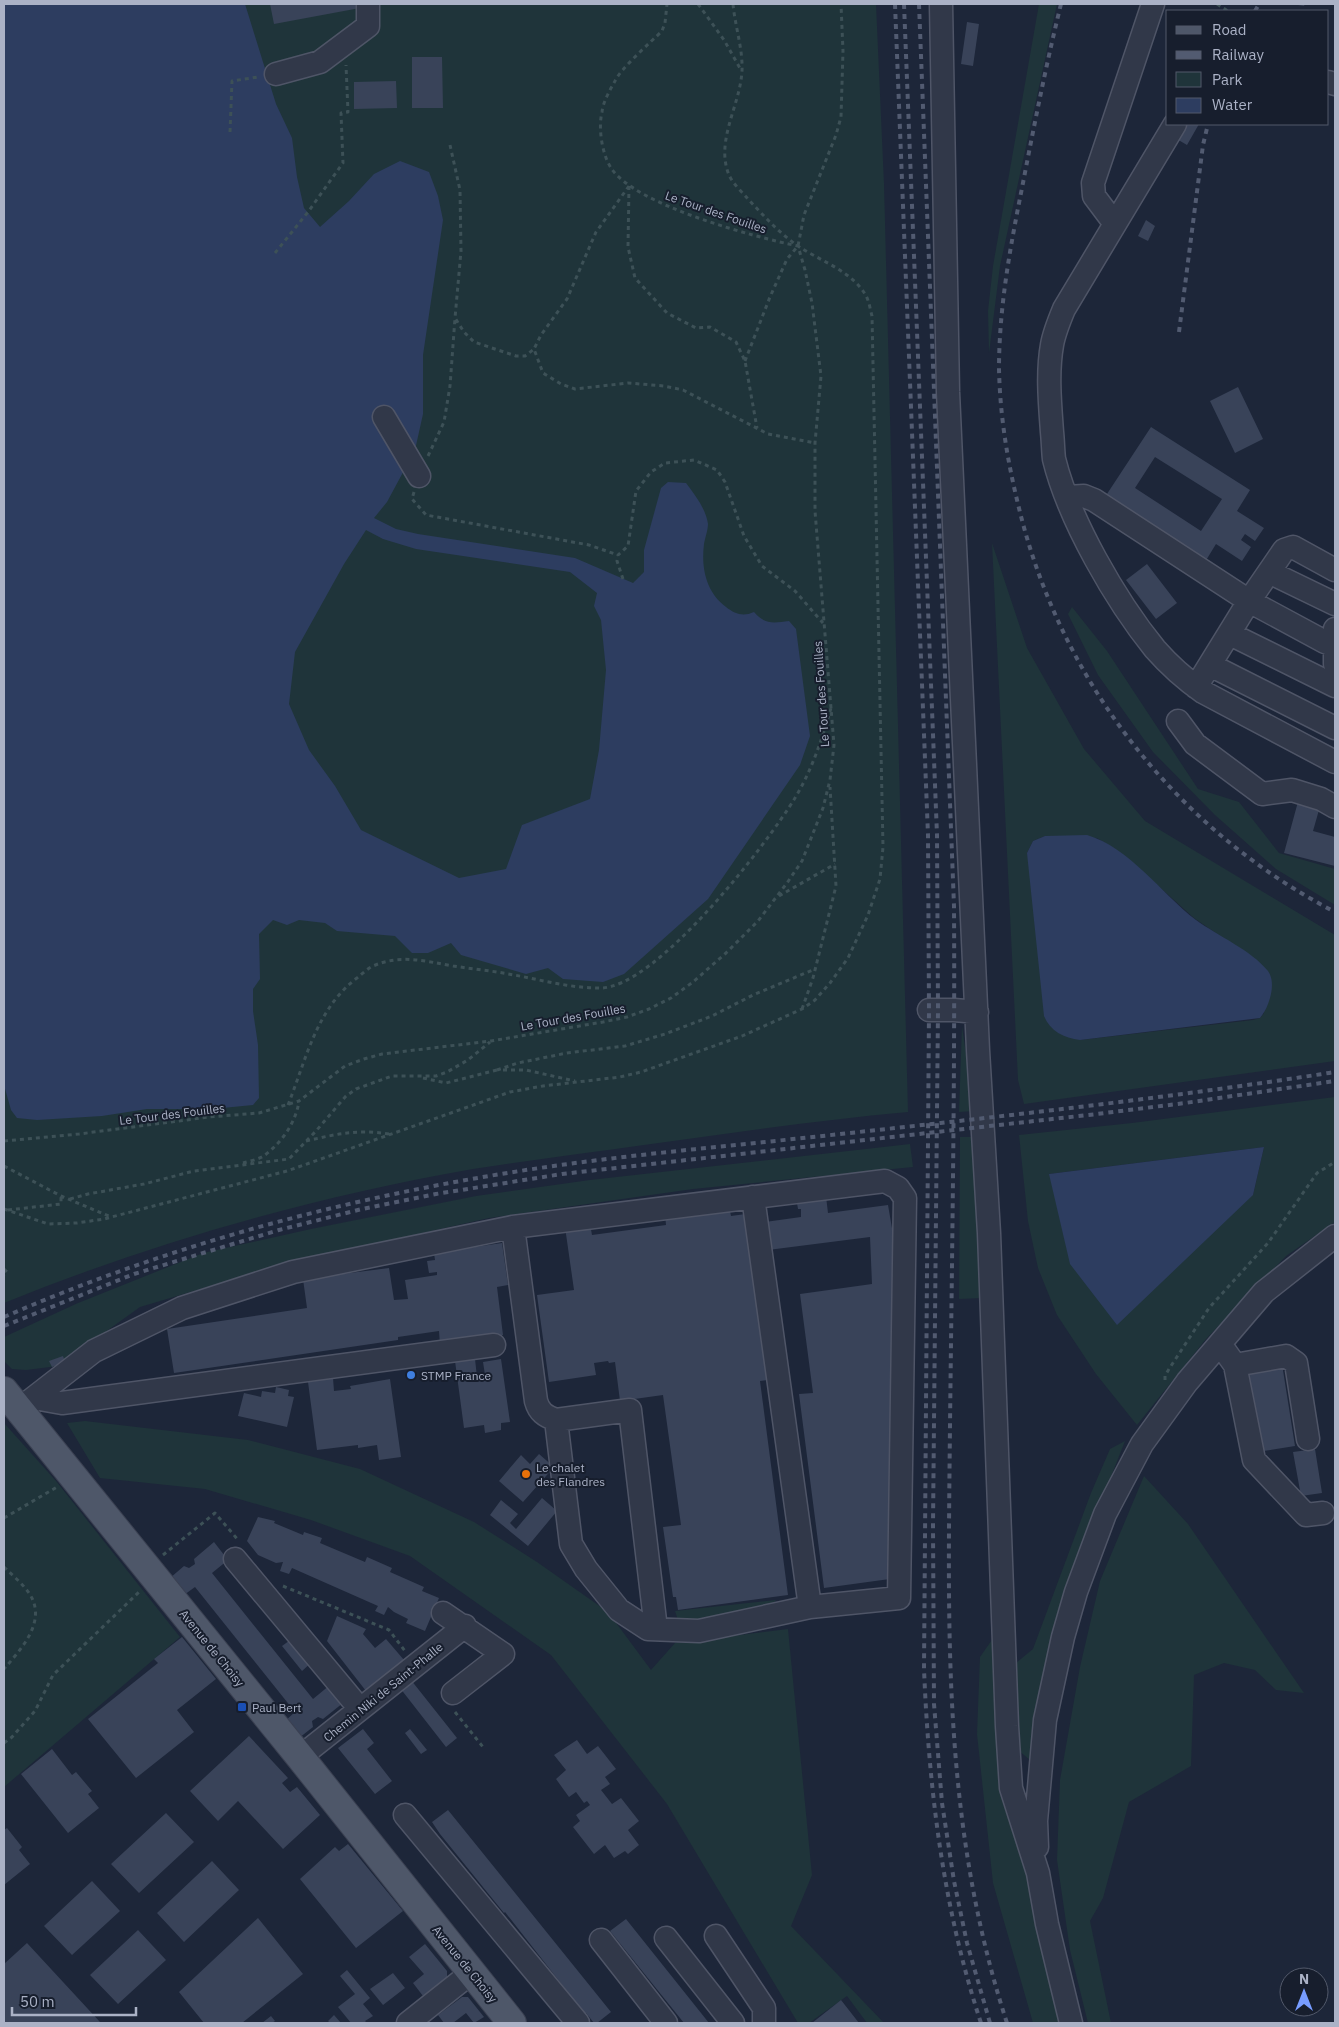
<svg xmlns="http://www.w3.org/2000/svg" width="1339" height="2027" font-family="'IBM Plex Sans',sans-serif">
  <style>
    .green { fill: #1f343a; fill-rule: evenodd }
    .water { fill: #2d3d60; fill-rule: evenodd }
    .building { fill: #394359; fill-rule: evenodd }
    .lines { fill: none; stroke-linecap: round; stroke-linejoin: round }
    .minor-casing { stroke: #4f5567; stroke-width: 25 }
    .major-casing { stroke: #3b4152; stroke-width: 30 }
    .path { stroke: #3d5157; stroke-width: 3; stroke-dasharray: 4 4; stroke-linecap: butt }
    .minor { stroke: #313849; stroke-width: 22 }
    .major { stroke: #4e5769; stroke-width: 28 }
    .rail { stroke: #525b71; stroke-width: 4; stroke-dasharray: 5 5; stroke-linecap: butt }
    .shop-dot { fill: #3f7fe0; stroke: #171e2d; stroke-width: 2 }
    .food-dot { fill: #e8710a; stroke: #171e2d; stroke-width: 2 }
    .transit-dot { fill: #1a4fb4; stroke: #171e2d; stroke-width: 2 }
    .labels { text-anchor: middle; dominant-baseline: central; stroke-width: 4; stroke-linejoin: round; paint-order: stroke }
    .street-label { font-size: 12px; fill: #abb2c6; stroke: #171e2d }
    .poi-label { font-size: 12px; fill: #abb2c6; stroke: #171e2d; text-anchor: start }
  </style>
  <rect width="100%" height="100%" fill="#1d2639"/>
  <path class="green" d="M4 4H876L884 184 908 1112C819 1120 732 1133 644 1145 587 1153 530 1160 473 1169 313 1197 154 1242 4 1303Z
    M1039 4H1057L1000 266 989 353 988 311 993 266Z
    M992 543 1027 648 1084 749 1145 821 1335 935V1061L1024 1104 1018 1080ZM1045 836 1097 838 1105 843 1127 858 1194 918 1255 960 1264 1013 1260 1018 1253 1020 1080 1040 1027 853 1033 841Z
    M1072 607 1107 651 1198 789 1239 802 1279 853 1335 869V905L1276 869 1215 815 1153 752 1098 675 1068 614Z
    M962 1026 974 1111 959 1112Z
    M1335 1097V1222L1286 1256 1206 1339 1137 1425 1096 1374 1057 1315 1038 1268 1028 1221 1019 1135 1132 1123ZM1264 1147 1253 1195 1049 1175V1174Z
    M960 1137H977L982 1298 959 1299Z
    M910 1144 913 1167 693 1189 489 1218 285 1264 140 1307 58 1366 26 1370 12 1369 4 1361V1337L78 1303 203 1253 311 1229 476 1196 590 1180Z
    M85 1421 248 1440 360 1469 474 1522 537 1562 608 1612 651 1670 675 1643 788 1629 812 1875 791 1926 884 2023H867L847 1996 809 2023H798L667 1804 551 1655 410 1556 311 1520 205 1489 100 1478 67 1423Z
    M4 1423 56 1481 180 1637 4 1787Z
    M1125 1441 1072 1576 1031 1761 1017 1749 1016 1663 1033 1649 1091 1493 1110 1449Z
    M1144 1476 1188 1524 1304 1693 1276 1690 1255 1670 1224 1663 1194 1675 1191 1766 1129 1802 1103 1898 1090 1921 1111 2023H1088L1070 1950 1057 1860 1060 1780 1080 1667 1100 1581Z
    M776 1600 767 1611 679 1623 675 1611Z
    M994 1637 1003 1803 1029 1882 1061 2023H1033L993 1883 977 1734 980 1657Z"/>
  <path class="water" d="M4 4H245L276 104 292 138 297 177 304 208 320 227 349 201 374 174 400 161 429 172 438 196 443 220 423 355V414L415 450 387 502 374 518 396 529 418 534 575 558 633 583 644 572V550L661 488 668 482 686 483C695 495 706 509 708 524 708 530 705 538 704 544 701 568 706 592 726 607 735 614 743 617 754 612 765 625 774 623 789 621L796 629 810 736 800 765 708 899 624 974 603 982 563 979 548 968 526 974 461 955 451 943 428 953H412L395 936 337 931 325 923 299 920 287 925 273 920 259 934 260 979 253 989V1011L258 1045 259 1098 253 1105 212 1109H147L102 1116 37 1120 17 1118 11 1110 4 1085ZM366 530 383 539 416 549 570 572 597 593 594 606 601 620 606 670 599 750 590 799 522 825 506 869 459 878 361 830 335 786 309 750 289 704 295 652 344 564Z
    M1087 835C1129 847 1162 894 1196 920 1218 936 1251 950 1268 971 1277 983 1269 1008 1260 1018L1080 1040C1064 1038 1050 1031 1044 1016L1027 853 1033 841 1045 836Z
    M1264 1147 1253 1195 1117 1325 1070 1264 1049 1174Z"/>
  <path class="building" d="M270 4H359L360 8 274 24Z
    M1292 4H1305L1304 6Z
    M967 22 979 24 973 66 961 64Z
    M412 57H442L443 108H412Z
    M396 81 397 108 354 109V82Z
    M1183 124H1199L1187 145 1175 138Z
    M1146 220 1155 226 1148 241 1138 236Z
    M1238 387 1263 439 1235 453 1210 401Z
    M1151 427 1250 490 1237 511 1264 528 1255 541 1245 534 1241 540 1251 547 1242 561 1216 544 1205 562 1105 497ZM1155 457 1222 499 1201 531 1135 488Z
    M1147 564 1177 603 1156 619 1126 580Z
    M1299 798 1321 803 1313 831 1335 837V866L1284 853Z
    M825 1188 828 1213 888 1205 893 1234 900 1233V1332L892 1333 898 1386 890 1387 899 1460 897 1578 824 1588 799 1394 813 1393 800 1294 872 1284 870 1237 768 1250 765 1222 801 1217V1209H798L797 1203Z
    M729 1206 731 1216 753 1213 775 1379 760 1381 788 1595 678 1610 676 1597H673L663 1527 681 1525 663 1395 620 1401 615 1362 609 1363 608 1361 594 1363 596 1375 549 1382 537 1295 574 1290 565 1227 590 1224 592 1235 666 1225 665 1214Z
    M502 1243 508 1285 497 1287 503 1335 440 1345 439 1331 398 1337V1340L174 1373 167 1329 307 1308 303 1279 389 1268 394 1300 408 1299 405 1280 437 1275V1272L429 1273 427 1261 435 1260 434 1253Z
    M63 1356 65 1362 52 1367 49 1361Z
    M475 1359 477 1377 485 1375 483 1362 501 1359 510 1422 501 1423V1430L485 1433 484 1425 464 1428 455 1361Z
    M1282 1364 1295 1446 1257 1452 1245 1370Z
    M333 1378 334 1391 351 1389 350 1386 390 1379 401 1457 379 1460 377 1445 358 1448V1445L317 1450 308 1382Z
    M276 1387 289 1390 288 1396 294 1397 287 1427 238 1416 244 1393 261 1397 262 1391 275 1393Z
    M1315 1449 1322 1493 1301 1496 1293 1452Z
    M539 1454 554 1467 523 1502 499 1481 521 1455 530 1464Z
    M542 1498 557 1511 528 1546 490 1515 501 1500 518 1514 510 1523 516 1529Z
    M258 1517 275 1521 274 1523 303 1535 304 1532 322 1538 320 1543 365 1562 367 1557 392 1568 390 1572 424 1587 422 1591 439 1598 425 1631 406 1623 408 1619 394 1612 388 1607 384 1615 375 1611 378 1606 292 1568 289 1574 280 1571 283 1562 276 1563 258 1555 247 1541Z
    M214 1542 228 1560 212 1573 313 1699 330 1685 343 1703 323 1719 318 1717 312 1721 313 1727 299 1738 285 1721 295 1712 195 1587 184 1595 170 1578 184 1566 189 1568 195 1564 194 1559Z
    M337 1616 366 1629 363 1634 375 1648 386 1639 404 1660 366 1691 327 1641Z
    M182 1637 216 1679 177 1710 194 1732 136 1778 88 1719 158 1663 154 1659Z
    M293 1638 312 1662 302 1671 282 1646Z
    M411 1680 457 1738 446 1747 400 1688Z
    M363 1729 374 1743 367 1749 392 1781 375 1794 338 1748Z
    M410 1729 427 1750 421 1754 405 1733Z
    M249 1736 288 1778 282 1783 290 1792 297 1787 320 1815 283 1849 238 1801 218 1821 190 1791Z
    M577 1740 587 1754 598 1746 616 1769 605 1777 610 1784 601 1790 612 1804 621 1798 639 1821 628 1830 639 1845 628 1854 625 1851 614 1858 605 1845 594 1854 573 1827 580 1821 576 1815 590 1805 587 1801 584 1803 576 1792 569 1797 556 1779 566 1770 554 1755Z
    M52 1749 72 1775 76 1772 92 1791 88 1794 99 1808 68 1833 21 1774Z
    M448 1810 611 2012 597 2023H594L586 2013 585 2014 505 1912 504 1913 440 1834 432 1822Z
    M166 1813 194 1842 139 1893 111 1864Z
    M7 1828 22 1847 19 1850 30 1864 4 1885V1830Z
    M348 1844 403 1911 356 1948 300 1879 335 1847 339 1851Z
    M212 1861 239 1890 184 1942 157 1913Z
    M92 1881 120 1911 72 1955 44 1926Z
    M258 1918 303 1974 242 2023H204L179 1992Z
    M626 1919 709 2023H684L610 1931Z
    M138 1930 166 1960 118 2004 90 1975Z
    M27 1943 100 2022 98 2023H4V1964Z
    M425 1944 447 1971V1977L423 1996 413 1983 424 1974 409 1957Z
    M347 1970 370 1998 363 2004 373 2016 365 2021 367 2023H351L338 2007 355 1994 340 1976Z
    M393 1973 405 1988 383 2005 370 1989Z
    M462 1997H468L484 2017 474 2023 466 2013 453 2023H444L438 2015Z
    M841 2000 859 2023H812Z
    M334 2015 341 2023H330L328 2021Z
    M271 2016 275 2021 272 2023H262Z"/>
  <g class="lines">
    <defs>
      <path id="minor" d="M941 4 948 392 978 1050 989 1233 1007 1726 1011 1788 1038 1873 1047 1924 1071 2023
        M276 74 320 62 368 26V4
        M1328 82 1335 84
        M1175 124 1064 309C1059 321 1054 333 1052 345 1047 373 1050 404 1052 432 1053 441 1053 451 1054 459 1069 520 1116 601 1155 649 1169 665 1186 680 1203 692L1335 762
        M1115 224 1094 196 1093 183 1153 4
        M384 417 419 476
        M1067 497 1084 496 1094 500 1249 601 1325 642 1335 646
        M1269 572 1335 604
        M1335 629V664
        M1230 634 1335 686
        M1210 665 1335 728
        M1196 687 1249 601 1284 550 1293 547 1335 570
        M1178 721 1195 744 1262 794 1292 790 1321 799 1335 807
        M929 1010H954L977 1012
        M753 1197 810 1607
        M1220 1344 1235 1365 1254 1460 1306 1515 1323 1513
        M1235 1365 1286 1356 1296 1363 1308 1439
        M34 1398 62 1403 494 1345
        M18 1410 94 1351 182 1308 293 1272 513 1227 885 1181 898 1188 905 1198 899 1598 810 1607 699 1631 648 1629 619 1610 586 1569 571 1544 556 1420C545 1416 539 1412 536 1401L513 1227
        M556 1420 630 1410 656 1629
        M235 1559 360 1709
        M443 1613 503 1654 453 1693
        M300 1757 465 1626
        M405 1815 578 2023
        M1037 1847 1036 1821 1045 1720 1063 1637 1076 1592 1105 1514 1142 1444 1187 1382 1264 1292 1335 1236
        M716 1936 764 2008V2023
        M666 1938 733 2023
        M601 1940 666 2023
        M408 2023 471 1973"/>
      <path id="major" d="M4 1391 300 1757 512 2023"/>
    </defs>
    <use href="#minor" class="minor-casing"/>
    <use href="#major" class="major-casing"/>
    <path class="path" d="M698 4 724 40 741 70
      M1217 4 1228 11
      M230 132 232 81 258 77
      M450 145 460 190 461 251 455 318 464 332 474 342 516 356H525L534 349
      M629 186 596 232 567 299 541 335 534 349 543 373 561 384 575 389 628 383 664 386 683 390 768 434 815 443
      M629 186 628 247 635 278 667 313 696 328 710 327 736 342 745 361 757 428
      M275 253 308 212 343 163 341 113 348 112 346 65
      M745 361 770 297 787 259 798 246 804 215 836 135 841 117 843 51 841 4
      M428 456 444 422 450 386 455 318
      M414 492 412 499 426 515 589 545 618 555
      M623 579 617 561 618 555 628 546 636 491 651 472 665 463 694 460 717 470 725 482 744 536 762 566 795 591 823 623
      M779 896 835 864
      M802 1009 813 978 836 886 830 787
      M497 1070 518 1063 567 1053 625 1046 665 1034 712 1016 753 995 815 969
      M503 1070H526L575 1081
      M423 1078 446 1083 497 1070
      M288 1105C306 1060 316 1009 357 978 362 974 367 969 373 966 401 954 424 961 453 966 473 969 494 971 514 975 542 980 570 988 599 988 655 990 767 844 795 798 812 770 822 739 831 708
      M4 1141 79 1134 209 1117 259 1113 299 1101 345 1066 364 1059 382 1054 491 1041 603 1022 627 1017 649 1009 671 998 693 982 726 953 758 921 787 883 802 861 823 808 830 780 834 745 815 511V443L821 376 812 303 805 270 798 246C754 237 635 205 611 168 602 154 598 128 602 112 603 102 610 90 615 81 621 68 650 43 662 31L665 23 667 4
      M306 1141C337 1134 357 1129 389 1134
      M243 1163C250 1161 260 1159 265 1155 283 1141 295 1123 299 1102
      M4 1166 61 1196 111 1217
      M70 1199 88 1194 144 1184 194 1171 289 1159 316 1131 346 1096 356 1089 392 1076H436L447 1072 468 1060 490 1042
      M4 1209 48 1224 77 1223 104 1219 287 1171 510 1092 543 1086 620 1077 641 1072 742 1036 802 1009 815 1000 830 983 848 958 868 915 880 879 883 847 872 316C870 309 869 300 865 294 850 270 820 261 798 246 779 233 764 216 748 199 742 192 733 184 729 175 715 141 740 106 742 71 743 49 735 26 733 4
      M8 1210 61 1204V1196
      M4 1269 7 1272 4 1275
      M1165 1380V1376L1169 1369 1209 1308 1268 1243 1317 1173 1335 1162
      M4 1518 57 1487
      M163 1555 215 1513 239 1541
      M4 1567C12 1575 22 1583 29 1593 48 1621 21 1649 4 1669
      M283 1586 389 1630 405 1651
      M455 1712 483 1747
      M4 1743 12 1737 35 1711 53 1675 139 1592"/>
    <use href="#minor" class="minor"/>
    <use href="#major" class="major"/>
    <path class="rail" d="M895 4 928 835 929 1010 924 1669C929 1790 943 1908 981 2023
      M904 4 937 835 938 1009 933 1525 934 1704 942 1803 954 1881 967 1943 990 2023
      M919 4 954 906C955 1079 952 1252 950 1425 948 1631 942 1824 1007 2023
      M1061 4C1046 65 1034 126 1022 188 1010 248 999 308 999 369 1000 415 1007 459 1018 504 1059 679 1175 829 1335 912
      M1255 11 1259 4
      M1179 332 1203 145 1208 124
      M4 1317C163 1248 330 1202 501 1174 604 1157 709 1148 813 1137 988 1118 1162 1099 1335 1072
      M4 1326 134 1274 279 1230 362 1209 436 1194 562 1174 1097 1114 1185 1103 1335 1081"/>
  </g>
  <circle class="shop-dot" cx="411" cy="1375" r="5"/>
  <circle class="food-dot" cx="526" cy="1474" r="5"/>
  <rect class="transit-dot" x="237" y="1702" width="10" height="10" rx="2.5"/>
  <g class="labels">
    <g class="street-label">
      <text transform="translate(716 212) rotate(19)">Le Tour des Fouilles</text>
      <text transform="translate(821 694) rotate(-94)">Le Tour des Fouilles</text>
      <text transform="translate(573 1017) rotate(-10)">Le Tour des Fouilles</text>
      <text transform="translate(172 1114) rotate(-7)">Le Tour des Fouilles</text>
      <text transform="translate(212 1648) rotate(51)">Avenue de Choisy</text>
      <text transform="translate(383 1692) rotate(-39)">Chemin Niki de Saint-Phalle</text>
      <text transform="translate(465 1964) rotate(51)">Avenue de Choisy</text>
    </g>
    <g class="poi-label">
      <text x="421" y="1375">STMP France</text>
      <text x="536" y="1467">Le chalet<tspan x="536" dy="14">des Flandres</tspan></text>
      <text x="252" y="1707">Paul Bert</text>
    </g>
  </g>
  <rect width="1339" height="2027" fill="none" stroke="#abb2c6" stroke-width="10"/>
  <rect x="1166" y="10" width="162" height="115" fill="#171e2d" stroke="#52596a"/>
  <rect x="1176" y="26" width="25" height="8" fill="#4e5769" stroke="#52596a"/>
  <text x="1212" y="35" font-size="15" fill="#abb2c6">Road</text>
  <rect x="1176" y="51" width="25" height="8" fill="#525b71" stroke="#52596a"/>
  <text x="1212" y="60" font-size="15" fill="#abb2c6">Railway</text>
  <rect x="1176" y="72" width="25" height="15" fill="#1f343a" stroke="#52596a"/>
  <text x="1212" y="85" font-size="15" fill="#abb2c6">Park</text>
  <rect x="1176" y="98" width="25" height="15" fill="#2d3d60" stroke="#52596a"/>
  <text x="1212" y="110" font-size="15" fill="#abb2c6">Water</text>
  <g transform="translate(1304 1992)"><circle r="24" fill="#171e2d" stroke="#52596a"/>
  <path d="M0-4L9 19L0 12L-9 19Z" fill="#779cff"/>
  <text y="-8" font-size="14" font-weight="bold" text-anchor="middle" fill="#abb2c6">N</text>
  </g>
  <path d="M12 2007v8h124v-8" fill="none" stroke="#abb2c6" stroke-width="2.5"/>
  <text x="20" y="2007" font-size="15" fill="#abb2c6" stroke="#171e2d" stroke-width="4" paint-order="stroke">50 m</text>
</svg>
